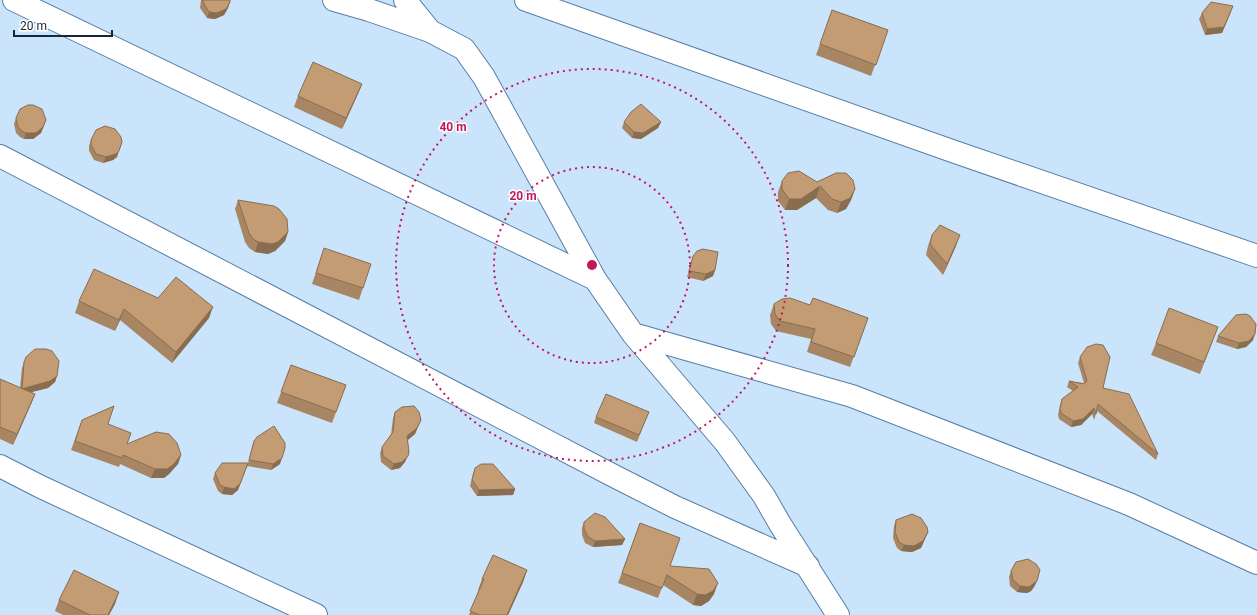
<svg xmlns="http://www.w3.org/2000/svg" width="1257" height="615" font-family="Roboto,sans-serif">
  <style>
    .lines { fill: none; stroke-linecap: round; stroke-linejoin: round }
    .street-casing { stroke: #577ea3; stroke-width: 24 }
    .street { stroke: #fff; stroke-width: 22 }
    .wall { fill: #a88664 }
    .shaded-wall { fill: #886d51 }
    .building { fill: #c39c74; stroke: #886d51 }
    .ring { fill: none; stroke: #c2185b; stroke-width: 2; stroke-dasharray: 2 4 }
    .centre { fill: #c2185b; stroke: #fff; stroke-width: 2 }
    .ring-label { font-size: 12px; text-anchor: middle; font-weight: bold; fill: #c2185b; stroke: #fff; stroke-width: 3; stroke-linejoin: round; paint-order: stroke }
  </style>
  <rect width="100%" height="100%" fill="#cae4fc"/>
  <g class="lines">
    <defs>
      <path id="street" d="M14 0 595 279
        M334 0 369 10 430 31
        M405 0 430 31 464 49 484 77 595 279 633 334 725 442 764 496 780 524 838 615
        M526 0 955 152 1257 256
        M0 156 614 476 675 507 808 566
        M633 334 852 396 1129 504 1257 563
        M0 466 41 487 316 615"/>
    </defs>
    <use href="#street" class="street-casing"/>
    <use href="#street" class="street"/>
  </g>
  <path class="wall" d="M201 0H230L228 8 224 15 215 19 207 18 200 8Z
    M832 10 888 30 871 76 816 55Z
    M1231 12 1222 33 1205 35 1199 19 1202 13Z
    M362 84 357 96 342 129 294 107 298 96Z
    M16 118 44 126 41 133 33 139H24L20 137 16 133 14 124Z
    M624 122H661L658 128 641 139 632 138 622 128Z
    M91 140 117 157 113 160 103 163 94 160 89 151V146Z
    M782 181 817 182 855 189 851 200 846 209 837 213 828 210 816 198 797 210H785L778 201V192Z
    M238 200 288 232 285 241 275 251 268 254 255 252 249 248 245 242 235 209Z
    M932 235 956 246 943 275 926 255 928 246Z
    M324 248 363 288 359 300 312 284Z
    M693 256 715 270 713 276 703 281 687 277Z
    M158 298 209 318 172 363 120 320 115 331 75 313 79 301Z
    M774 304 810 305 868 318 850 367 807 352 811 339 776 331 771 324 770 315Z
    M1218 327 1200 374 1151 355 1156 343Z
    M1218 336 1253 340 1246 347 1237 349 1216 342Z
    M26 357 57 376 55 382 48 388 31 392 35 394 31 404 13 445 0 439V379L20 388 22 368Z
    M1080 357 1103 388 1158 454 1156 460 1097 411 1094 420 1092 414 1081 425 1071 427 1059 419 1058 415 1060 405 1062 399 1073 391 1067 387 1069 381 1084 383 1078 363Z
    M291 365 346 385 332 423 277 403Z
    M395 412 418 426 415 434 408 440 405 462 400 468 391 470 381 462 380 453 382 447 391 435 393 418Z
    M649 412 637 442 594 423 596 417Z
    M82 420 108 424 127 444 181 455 178 464 169 474 164 478H151L120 464 119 467 71 450Z
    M254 441 280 464 271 470 247 466 248 464 238 490 232 495 222 494 218 491 213 479 215 473 248 463Z
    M475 468 515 489 513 495 477 496 470 486 473 474Z
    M896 520 928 532 921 548 912 552 901 551 897 548 893 538 894 526Z
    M584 522 625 539 622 545 593 547 585 543 582 535V528Z
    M640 523 670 566 714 594 709 601 701 606 693 605 663 585 658 598 618 583Z
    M527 570 523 582 508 615H469L479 590H478L482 579Z
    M1011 571 1037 581 1034 587 1031 591 1027 593 1017 592 1010 586 1009 577Z
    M59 600 115 604 109 615H63L55 611Z"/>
  <path class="shaded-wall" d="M230 2 228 8 224 15 215 19 207 18 209 12Z
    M1233 6 1222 33 1205 35 1207 29Z
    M362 84 357 96 342 129 346 118Z
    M46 120 41 133 33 139H24L26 133Z
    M661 122 658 128 641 139 632 138 634 132Z
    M119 151 117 157 113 160 103 163 106 157Z
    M820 186 816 198 797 210H785L789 199Z
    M855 189 851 200 846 209 837 213 841 202Z
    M288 232 285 241 275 251 268 254 255 252 258 242Z
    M960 235 956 246 943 275 947 264Z
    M715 270 713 276 703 281 706 274Z
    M213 307 209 318 172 363 176 352Z
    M124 309 120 320 115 331 119 320Z
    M1255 334 1253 340 1246 347 1237 349 1239 343Z
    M57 376 55 382 48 388 20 395 22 389Z
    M35 394 31 404 13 445 17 434Z
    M1094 408 1092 414 1081 425 1071 427 1073 421Z
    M421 420 415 434 405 442 407 436Z
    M181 455 178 464 169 474 164 478H151L155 469Z
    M408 456 405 462 400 468 391 470 394 464Z
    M282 458 280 464 271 470 273 464Z
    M248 463 238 490 232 495 222 494 224 487Z
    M515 489 513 495 477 496 479 490Z
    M928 532 921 548 912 552 901 551 904 545Z
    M625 539 622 545 593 547 595 541Z
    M527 570 523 582 508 615H507Z
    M1037 581 1034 587 1031 591 1027 593 1017 592 1020 586Z
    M718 583 714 594 709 601 701 606 693 605 697 594Z
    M119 592 115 604 109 615H108Z"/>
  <path class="building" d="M203 0H230V2L226 9 217 13 209 12 203 2Z
    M1211 2 1233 6 1224 27 1207 29 1202 13Z
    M832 10 888 30 876 65 820 44Z
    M313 62 362 84 346 118 298 96Z
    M641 104 661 122 643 133 634 132 624 122 631 112Z
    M28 105H33L42 109 46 120 43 127 36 133H26L22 131 18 127 16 118 20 109Z
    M105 126 115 129 121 137 122 142 119 151 116 154 106 157 96 154 91 145V140L96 130Z
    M799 171 817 182 836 173H846L853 180 855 189 850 198 841 202 832 199 820 186 801 199H789L782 189V181L788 173Z
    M238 200 274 206 279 209 287 219 288 232 278 242 272 244 258 242 253 239 249 233Z
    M940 225 960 235 947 264 930 244 932 235Z
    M324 248 371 264 363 288 316 273Z
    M703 249 718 252 715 270 706 274 689 271 693 256 697 251Z
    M94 269 158 298 176 277 213 307 176 352 124 309 119 320 79 301Z
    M790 298 810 305 813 298 868 318 854 357 811 342 815 329 780 321 775 314 774 304 782 299Z
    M1169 308 1218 327 1204 362 1156 343Z
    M1246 314 1250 316 1256 324 1255 334 1249 341 1239 343 1218 336 1236 315Z
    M1096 344 1103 345 1110 357 1103 388 1129 394 1158 454 1098 404 1096 414 1094 408 1083 419 1073 421 1061 413 1060 409 1062 399 1078 387 1069 381 1083 384 1087 381 1080 357 1087 347Z
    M35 349H46L52 351 59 361 57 376 50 381 22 389 24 362 26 357Z
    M291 365 346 385 336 412 281 392Z
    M0 379 35 394 17 434 0 427Z
    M606 394 649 412 639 435 596 417Z
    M114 406 108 424 131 433 127 444 156 432 169 434 177 443 181 455 173 465 167 469H155L123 455 122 458 75 441 82 420Z
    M414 406 419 412 421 420 417 428 407 436 409 452 408 456 402 462 394 464 383 456 382 447 393 432 395 412 402 407Z
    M274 426 285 443V448L282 458 273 464 249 460 254 441 257 437Z
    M222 463H248L240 484 234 489 224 487 220 485 215 473Z
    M481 464H493L515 489 479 490 472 480 475 468Z
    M595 513 605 517 625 539 595 541 588 537 584 529V522Z
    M912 514 921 518 927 527 928 532 923 541 914 546 904 545 899 542 895 532 896 520Z
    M640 523 680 538 670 566 709 569 718 583 713 591 705 595 697 594 667 575 662 588 622 573Z
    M493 555 527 570 507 615H480L470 611 484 579H482Z
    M1028 559 1036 564 1040 570 1037 581 1029 587 1020 586 1013 580 1011 571 1016 562Z
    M74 570 119 592 108 615H90L59 600Z"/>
  <g class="ring">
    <circle cx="592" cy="265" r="98"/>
    <circle cx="592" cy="265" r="196"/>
  </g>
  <circle cx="592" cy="265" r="6" class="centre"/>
  <g class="ring-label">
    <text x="453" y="131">40 m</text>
    <text x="523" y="200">20 m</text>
  </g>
  <path d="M14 30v6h98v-6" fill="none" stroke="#162636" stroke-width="2"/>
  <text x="20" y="30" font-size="12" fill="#162636" stroke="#ffffff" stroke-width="3" paint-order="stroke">20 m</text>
</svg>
